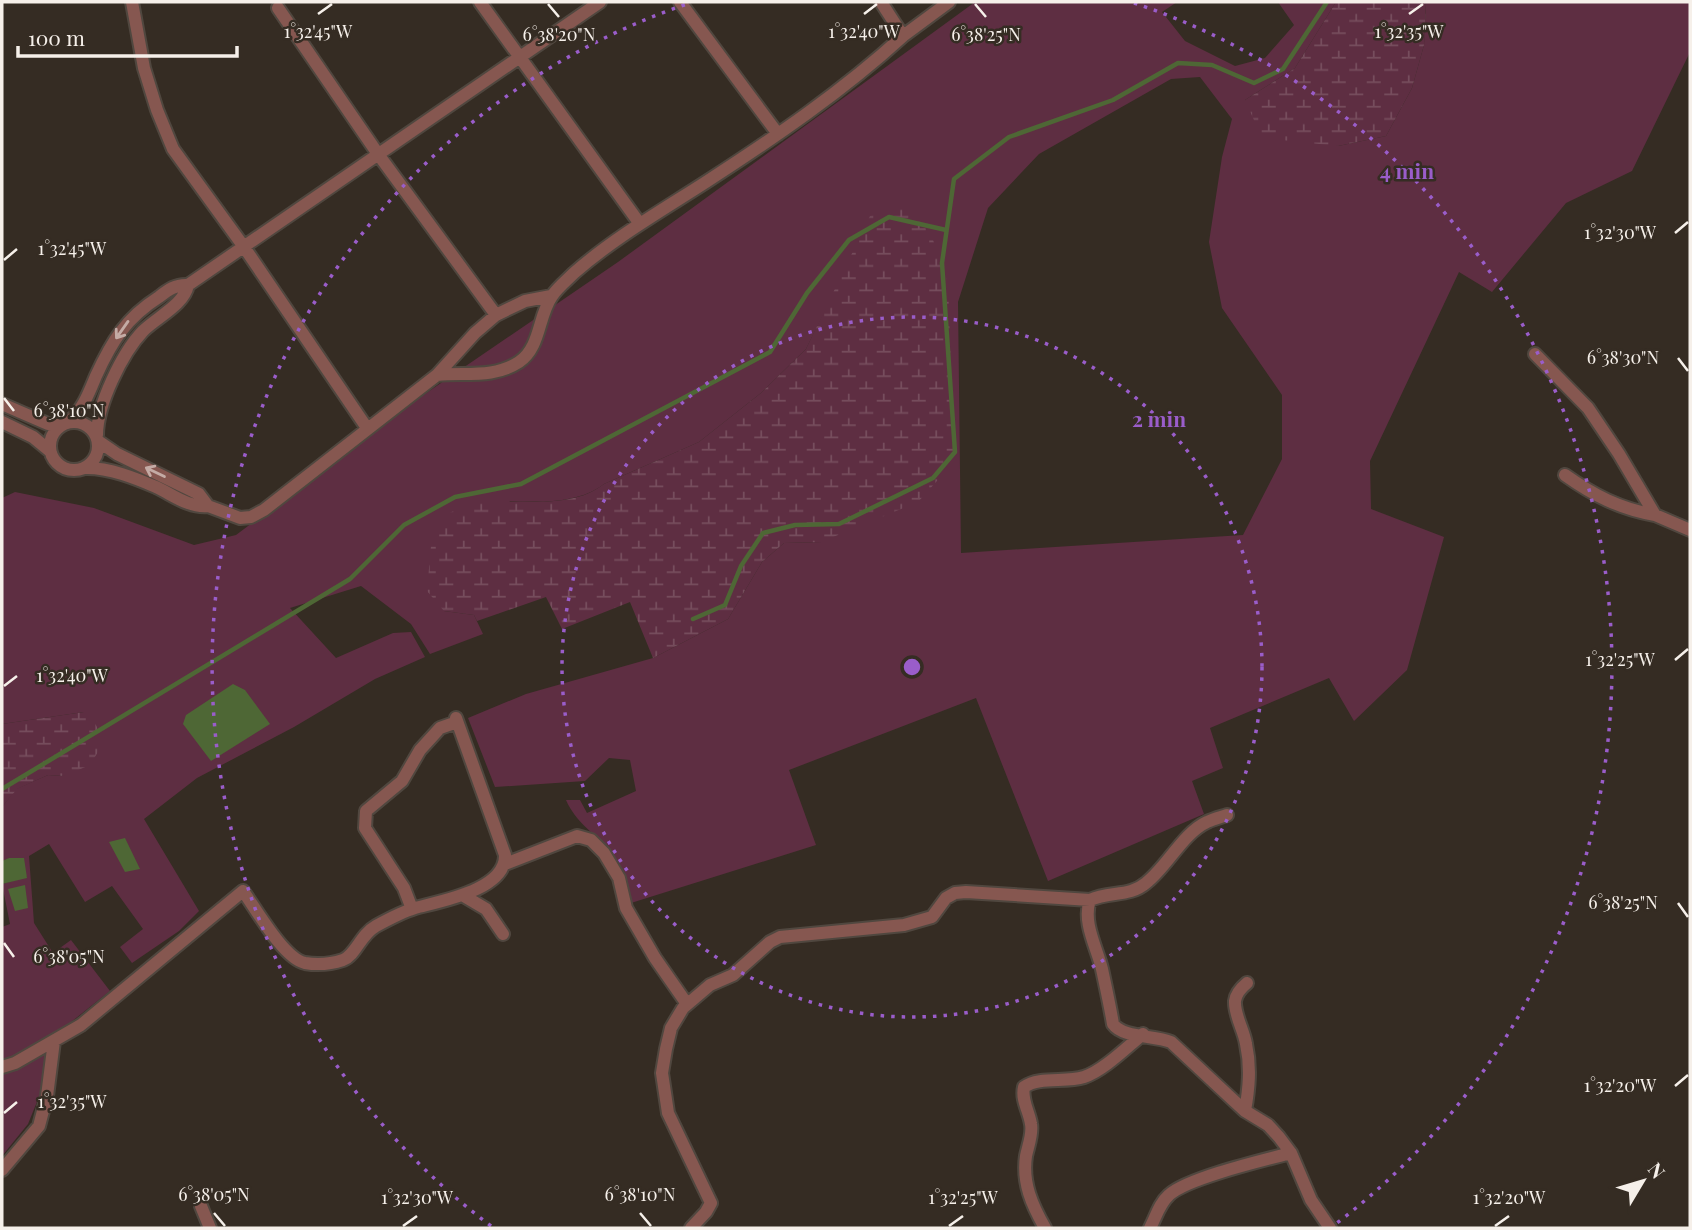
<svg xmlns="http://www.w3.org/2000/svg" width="1692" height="1230" font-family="'Playfair Display',serif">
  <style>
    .grass { fill: #5e2e42; fill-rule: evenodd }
    .wetland { fill: url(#wetland-marsh) }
    .water { fill: #4e6735 }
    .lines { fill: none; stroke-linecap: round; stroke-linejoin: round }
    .stream { stroke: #4e6735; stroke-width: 4.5 }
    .street-casing { stroke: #50473f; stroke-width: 16 }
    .street { stroke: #865750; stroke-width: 12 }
    .oneway { stroke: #c4aba5 }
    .ticks { fill: none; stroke: #f6f0ea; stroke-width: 2.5 }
    .ring { fill: none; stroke: #9a5dca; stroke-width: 3.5; stroke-dasharray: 3.5 7 }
    .ticks-label { font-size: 18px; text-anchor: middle; fill: #f6f0ea; stroke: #352c23; stroke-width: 5; stroke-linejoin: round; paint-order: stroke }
    .centre { fill: #9a5dca; stroke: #352c23; stroke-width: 3.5 }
    .ring-label { font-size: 21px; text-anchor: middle; font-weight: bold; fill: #9a5dca; stroke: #352c23; stroke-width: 5; stroke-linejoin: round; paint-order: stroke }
  </style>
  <defs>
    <pattern id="wetland-marsh" width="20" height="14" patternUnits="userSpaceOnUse" patternTransform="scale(1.75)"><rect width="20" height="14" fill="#5e2e42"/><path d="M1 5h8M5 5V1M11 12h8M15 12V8" fill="none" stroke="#764d5d"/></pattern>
  </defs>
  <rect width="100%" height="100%" fill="#352c23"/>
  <path class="grass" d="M975 2H1177L1162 12 1185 41 1235 66 1265 58 1294 25 1278 2H1336L1295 68 1245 100 1338 146 1386 136 1412 88 1424 45 1426 2H1690V52L1632 171 1566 203 1492 292 1459 272 1370 461 1371 509 1444 537 1407 670 1354 721 1329 678 1210 728 1223 768 1192 781 1204 814 1048 881 976 698 789 770 816 845 631 903C626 885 622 866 609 851 594 832 576 823 566 800H580L587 813 636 791 630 760 609 758 585 781 495 787 468 718 526 694 653 658 728 619 762 562 784 543 821 542 833 295 806 349 761 393 699 442 604 484C578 504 541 502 510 501L444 611 474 615 483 634 430 654 411 624 361 586 290 608 336 658 393 633 411 632 425 657 375 679 294 727 197 778 144 819 199 911 179 931 132 963 120 947 143 929 112 886 85 902 49 844 29 856 34 923 53 953 71 940 110 991 56 1034 46 1050 43 1087 28 1124 2 1156V927L10 924 2 884 27 877 10 858 2 861V807L16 789 48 775 64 776 84 712 2 724V498L15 492 94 508 194 545 236 535 403 409 618 262ZM1200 77 1232 119 1222 157 1209 242 1222 308 1282 395V459L1243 535 961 553 958 302 988 208 1039 154 1171 79Z"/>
  <path class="wetland" d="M1336 2H1426L1424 45 1412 88 1386 136 1338 146 1262 138 1245 100 1295 68Z
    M903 206 915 214 932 237 948 283 954 462 918 502 821 542 784 543 762 562 728 619 653 658 630 602 562 629 546 597 477 621 474 615 444 611 427 591 431 546 444 515C453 512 461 507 470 505 513 495 567 513 604 484L699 442 761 393 806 349 870 216Z
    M84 712 95 723 104 742 90 765 64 776 48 775 17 789 2 807V724Z"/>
  <path class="water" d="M233 684 245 690 270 724 211 761 183 724 186 715Z
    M125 838 140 869 125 872 109 842Z
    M9 858H24L27 878 2 884V861Z
    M25 885 28 908 15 911 8 889Z"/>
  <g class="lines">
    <path class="stream" d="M693 619 725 605 741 566 763 533 795 525 839 524 933 478 955 452 942 263 954 179 1009 137 1113 100 1178 63 1212 65 1254 83 1283 69 1327 2
      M2 789 350 579 404 525 455 497 521 484 770 352 807 293 849 240 889 217 946 230"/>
    <defs>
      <path id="street" d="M132 2 144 68 157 110 173 149 244 247 367 428
        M480 2 640 224
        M680 2 778 134
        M278 8 378 154 496 315
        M903 36 949 2
        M1535 354 1588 408 1619 454 1655 515 1690 530
        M437 375C465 372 493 379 519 362 541 347 538 316 552 296 557 288 567 280 574 273 614 238 661 211 706 182 774 138 843 91 903 36L881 2
        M2 404 48 424 62 425
        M50 446a24 24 0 1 1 48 0a24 24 0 1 1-48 0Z
        M2 422 33 437 50 451
        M69 422C83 409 89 393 96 376 112 341 126 318 159 297 168 290 176 284 188 285L600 2
        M97 435C97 405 122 353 143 331 157 317 184 305 188 285
        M98 441 117 454 199 494 208 506 240 518 251 517 264 510 437 375 475 333 496 315 525 301 551 296
        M87 468C110 468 135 478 156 487 173 495 189 508 208 506
        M1565 475C1593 495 1620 509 1655 515
        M505 864 577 836 591 840 604 853 619 878 626 908 655 958 687 1004
        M464 896 486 909 503 934
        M1090 900C1082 922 1097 948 1102 969 1106 988 1110 1006 1113 1024 1123 1038 1153 1035 1171 1042L1232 1099 1245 1111 1268 1125 1279 1137 1291 1153 1311 1200 1330 1228
        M412 909 404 888 365 828 366 811 402 781 420 750 440 728 457 722
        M2 1067 15 1063 81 1025 243 891C256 909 284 959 305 963 317 965 331 964 343 960 356 955 360 935 376 926 387 920 402 912 415 908 441 901 506 890 505 855L456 718
        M1245 1111C1249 1088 1251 1067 1246 1044 1244 1030 1234 1015 1235 1001 1236 993 1241 988 1247 983
        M2 1170 39 1126 47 1096 54 1041
        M201 1206 210 1228
        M691 1228 706 1212 711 1203 668 1113 662 1073 666 1049 671 1028 683 1008 710 985 733 975 770 942 780 937 904 925 932 917 946 898 955 893 966 892 1090 900C1109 891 1130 897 1146 883 1167 867 1183 833 1207 822 1213 819 1221 817 1227 815
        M1045 1228C1032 1205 1022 1183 1026 1156 1028 1146 1033 1134 1031 1124 1029 1111 1021 1100 1024 1087 1040 1076 1065 1083 1084 1077 1103 1071 1127 1047 1143 1034
        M1150 1228C1156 1217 1159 1204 1169 1195 1187 1178 1264 1160 1291 1153"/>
    </defs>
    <use href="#street" class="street-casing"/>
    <use href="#street" class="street"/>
  </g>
  <defs><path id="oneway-shaft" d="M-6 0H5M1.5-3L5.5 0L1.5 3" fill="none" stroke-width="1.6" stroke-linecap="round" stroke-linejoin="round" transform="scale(1.75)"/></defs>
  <g class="oneway">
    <use href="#oneway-shaft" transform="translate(122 330) rotate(125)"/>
    <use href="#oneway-shaft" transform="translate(155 472) rotate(-154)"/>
  </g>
  <path class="ticks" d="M548 4 559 17M975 4 986 17M318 14 332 4M864 14 877 4M1409 14 1423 4M1675 233 1688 222M4 260 17 249M1678 358 1688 371M4 398 14 411M1675 660 1688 649M4 686 17 676M1678 903 1688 917M4 943 14 957M1675 1086 1688 1075M4 1113 17 1102M214 1213 225 1226M640 1213 651 1226M403 1226 417 1216M949 1226 963 1216M1495 1226 1509 1216"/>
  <g class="ring">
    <circle cx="912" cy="667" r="350"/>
    <path d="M491 1226A700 700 0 0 1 690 3M1134 3A700 700 0 0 1 1333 1226"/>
  </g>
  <g class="ticks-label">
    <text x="318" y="38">1°32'45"W</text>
    <text x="864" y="38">1°32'40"W</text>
    <text x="1409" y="38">1°32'35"W</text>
    <text x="559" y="41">6°38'20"N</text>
    <text x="986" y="41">6°38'25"N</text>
    <text x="1620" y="239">1°32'30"W</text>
    <text x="72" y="255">1°32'45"W</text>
    <text x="1623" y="364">6°38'30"N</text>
    <text x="69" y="417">6°38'10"N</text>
    <text x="1620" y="666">1°32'25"W</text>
    <text x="72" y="682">1°32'40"W</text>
    <text x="1623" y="909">6°38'25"N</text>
    <text x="69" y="963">6°38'05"N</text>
    <text x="1620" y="1092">1°32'20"W</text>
    <text x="72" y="1108">1°32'35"W</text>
    <text x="214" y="1201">6°38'05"N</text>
    <text x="640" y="1201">6°38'10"N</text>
    <text x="417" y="1204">1°32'30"W</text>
    <text x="963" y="1204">1°32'25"W</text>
    <text x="1509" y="1204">1°32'20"W</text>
  </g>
  <circle cx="912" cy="667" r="10" class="centre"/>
  <g class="ring-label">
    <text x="1407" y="179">4 min</text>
    <text x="1159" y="427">2 min</text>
  </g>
  <rect width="1692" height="1230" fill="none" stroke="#f6f0ea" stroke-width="7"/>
  <g transform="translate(1643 1181) rotate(52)" stroke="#352c23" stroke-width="5" paint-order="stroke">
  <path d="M0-5L12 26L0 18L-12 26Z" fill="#f6f0ea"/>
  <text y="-10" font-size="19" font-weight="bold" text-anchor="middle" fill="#f6f0ea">N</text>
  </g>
  <path d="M18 46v10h219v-10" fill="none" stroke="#f6f0ea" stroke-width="3.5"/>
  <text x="28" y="46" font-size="21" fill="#f6f0ea" stroke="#352c23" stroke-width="5" paint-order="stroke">100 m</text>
</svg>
